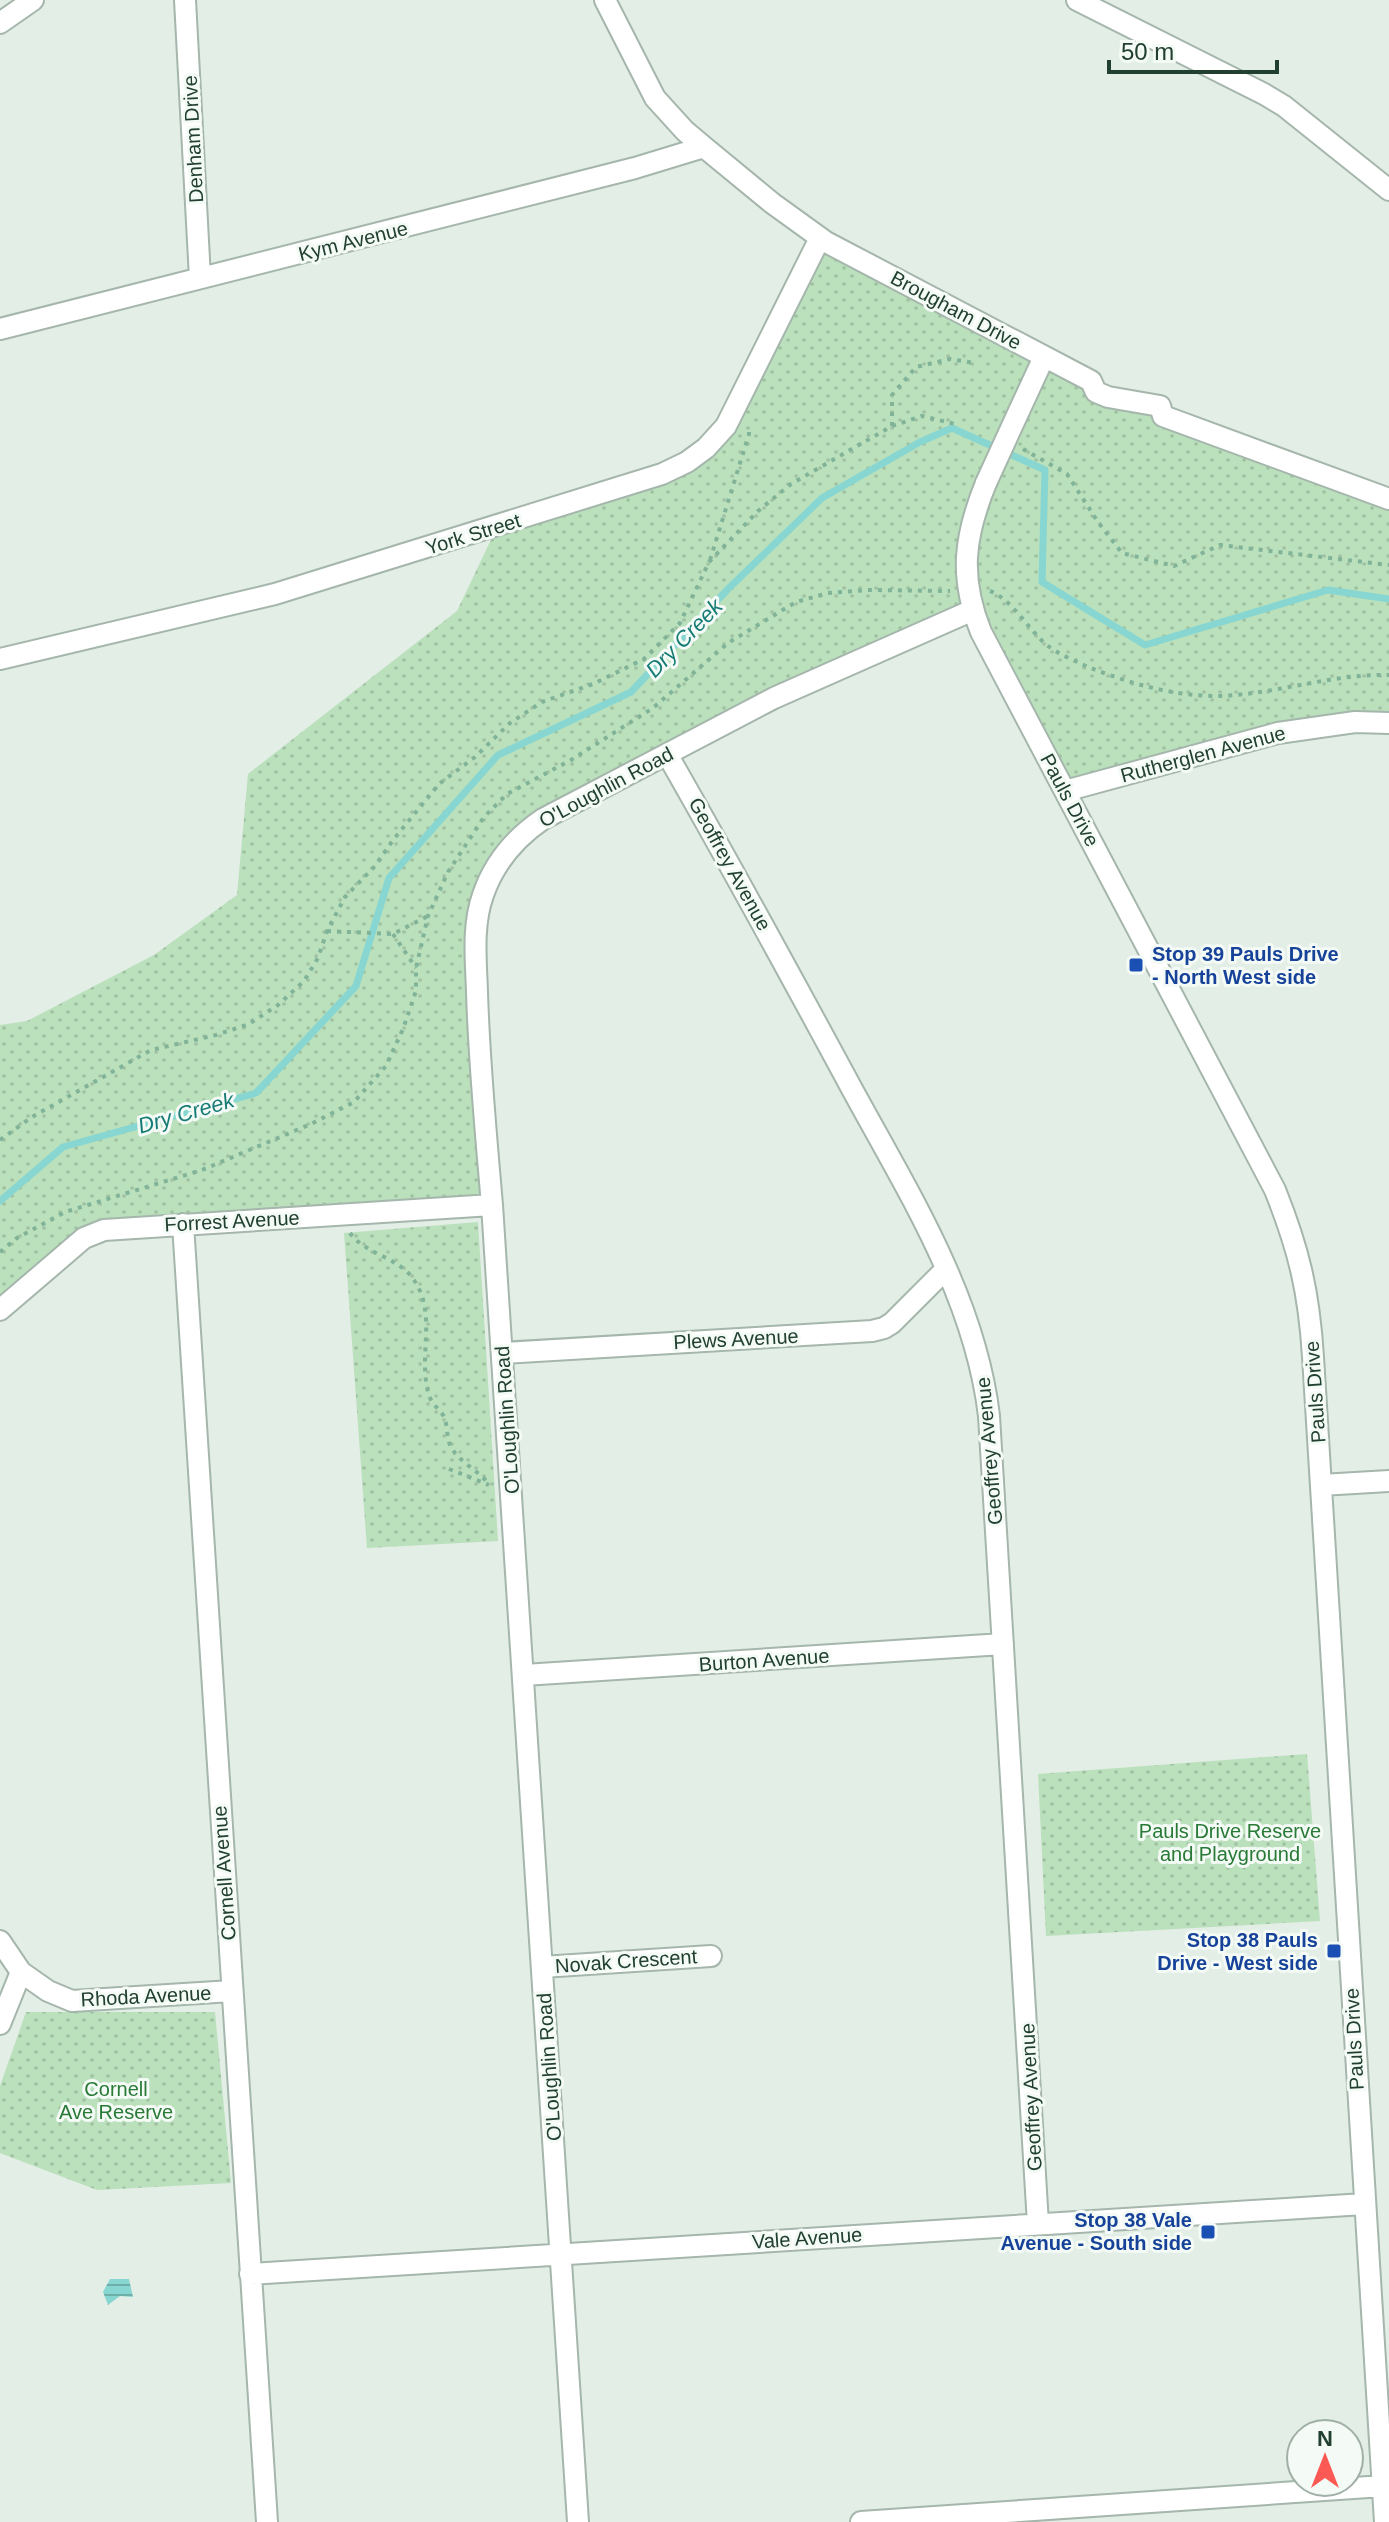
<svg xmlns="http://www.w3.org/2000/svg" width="1389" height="2522" font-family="Helvetica,sans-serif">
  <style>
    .grass { fill: url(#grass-dots) }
    .water { fill: url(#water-rules) }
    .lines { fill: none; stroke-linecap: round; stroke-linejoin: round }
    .stream { stroke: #88d6d1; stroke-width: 7 }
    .minor-casing { stroke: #a5b6ac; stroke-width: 24 }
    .path { stroke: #81b399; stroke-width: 4; stroke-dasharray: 4 6; stroke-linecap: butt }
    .minor { stroke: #fff; stroke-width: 20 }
    .minor-bridge-casing { stroke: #a5b6ac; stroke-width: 24; stroke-linecap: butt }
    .minor-bridge { stroke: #fff; stroke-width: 20 }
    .transit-dot { fill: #1a4fb4; stroke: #f4faf5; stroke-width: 3 }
    .labels { text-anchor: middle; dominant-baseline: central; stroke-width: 6; stroke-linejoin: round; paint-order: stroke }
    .street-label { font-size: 20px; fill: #214031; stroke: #f4faf5 }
    .transit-label { font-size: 20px; font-weight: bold; fill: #164399; stroke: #f4faf5; text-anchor: end }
    .park-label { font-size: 20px; fill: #287a36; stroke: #f4faf5 }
    .water-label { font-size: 22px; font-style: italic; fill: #177b76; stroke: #f4faf5 }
  </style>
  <defs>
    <pattern id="grass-dots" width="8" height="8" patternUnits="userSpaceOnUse" patternTransform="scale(2)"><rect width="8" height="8" fill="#bae0bc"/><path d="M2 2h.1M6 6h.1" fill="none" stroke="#a0c1a2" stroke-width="1.8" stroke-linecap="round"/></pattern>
    <pattern id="water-rules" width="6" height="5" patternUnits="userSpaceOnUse" patternTransform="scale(2)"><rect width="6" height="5" fill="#88d6d1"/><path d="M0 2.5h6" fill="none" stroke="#6fafaa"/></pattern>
  </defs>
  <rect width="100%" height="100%" fill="#e3eee6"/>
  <path class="grass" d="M820 238 1091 381 1389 496V726L1359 722 1065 791 971 602 533 826 478 915 492 1205 104 1230 0 1315V1025L27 1021 154 955 237 895 248 774 457 611 497 527 662 474 719 435Z
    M478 1222 498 1541 367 1548 344 1233Z
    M1307 1754 1320 1921 1046 1936 1038 1774Z
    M26 2012H215L231 2183 97 2190 0 2153V2086Z"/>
  <path class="water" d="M110 2279H129L133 2297 120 2296 108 2305 103 2292Z"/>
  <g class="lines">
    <path class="stream" d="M0 1201 63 1147 256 1093 356 986 389 878 498 755 631 692 728 589 822 498 920 442 952 428 1045 470 1042 582 1145 645 1328 590 1389 599"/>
    <defs>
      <path id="minor" d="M185 0 200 278
        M605 0 655 98 685 131 704 147 772 203 826 242 1091 381 1096 392 1108 397 1160 406 1163 416 1389 499
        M1077 0 1264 94 1284 106 1389 190
        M0 23 33 0
        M0 329 635 168 704 147
        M1019 411 1044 357
        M986 483C964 537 959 577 981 632L1275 1190C1299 1250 1309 1292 1313 1357L1385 2522
        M0 659 275 594 662 474 687 462 706 448 726 426 820 238
        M667 754C730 864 791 976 852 1089 908 1192 975 1297 989 1416L1038 2224
        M1065 791 1278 733 1355 722 1389 723
        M183 1224 267 2522
        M0 1310 84 1238 104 1230 492 1205
        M502 1353 872 1331 884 1328 892 1323 946 1269
        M1321 1485 1389 1481
        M524 1675 1003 1644
        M0 1941 21 1972 0 2024
        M542 1967 711 1956
        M21 1972 48 1991 72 2001 232 1991
        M250 2274 1364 2204
        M578 2522 492 1205C486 1134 479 1063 477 992 476 960 472 926 483 895 494 863 515 838 543 819L774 698 973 610
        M861 2522 1383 2486"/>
    </defs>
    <use href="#minor" class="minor-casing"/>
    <path class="path" d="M892 426V395L916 367 950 359 974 363
      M1023 449 1067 474 1098 522 1122 553 1174 566 1220 545 1389 565
      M710 560 749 434V427
      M990 591C1012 599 1029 631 1048 646 1059 654 1073 660 1086 666 1132 685 1187 700 1236 695 1289 690 1335 674 1389 675
      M327 931 393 934 428 916
      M393 934 416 968
      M0 1140 32 1117 151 1050 216 1035 249 1024 278 1005 304 981 318 958 327 931 345 897 375 866 393 840 439 784 475 757 510 723 542 702 593 684 644 659 680 623 709 562 758 511 791 484 892 426 922 416 955 424
      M350 1233C366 1255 399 1257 414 1280 438 1316 417 1356 429 1395 431 1403 438 1408 443 1415 448 1423 446 1435 450 1445 457 1461 478 1470 489 1484
      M0 1252 17 1238 65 1212 202 1170 311 1124 354 1102 386 1066 403 1029 416 991V968L428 916 448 872 484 817 507 794 571 760 653 708 728 643 796 602 828 593 869 590 950 591
      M449 1469 489 1485"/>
    <use href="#minor" class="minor"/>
    <defs>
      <path id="minor-bridge" d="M986 483 1019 411"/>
    </defs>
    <use href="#minor-bridge" class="minor-bridge-casing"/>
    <use href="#minor-bridge" class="minor-bridge"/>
  </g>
  <g class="transit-dot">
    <rect x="1128" y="957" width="16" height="16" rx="4"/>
    <rect x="1326" y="1943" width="16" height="16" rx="4"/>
    <rect x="1200" y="2224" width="16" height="16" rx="4"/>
  </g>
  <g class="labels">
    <g class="street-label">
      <text transform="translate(193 139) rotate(-93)">Denham Drive</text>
      <text transform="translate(353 241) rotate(-14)">Kym Avenue</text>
      <text transform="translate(956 310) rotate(28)">Brougham Drive</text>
      <text transform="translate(473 534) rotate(-17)">York Street</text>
      <text transform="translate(1203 754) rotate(-15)">Rutherglen Avenue</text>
      <text transform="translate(606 787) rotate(-28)">O'Loughlin Road</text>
      <text transform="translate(1070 800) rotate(62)">Pauls Drive</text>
      <text transform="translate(730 864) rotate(61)">Geoffrey Avenue</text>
      <text transform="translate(232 1221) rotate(-3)">Forrest Avenue</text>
      <text transform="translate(736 1339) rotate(-3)">Plews Avenue</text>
      <text transform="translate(1315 1392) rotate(-94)">Pauls Drive</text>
      <text transform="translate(507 1420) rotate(-94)">O'Loughlin Road</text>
      <text transform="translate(989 1451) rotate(-95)">Geoffrey Avenue</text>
      <text transform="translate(764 1660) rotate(-4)">Burton Avenue</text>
      <text transform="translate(224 1873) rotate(-94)">Cornell Avenue</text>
      <text transform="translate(626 1961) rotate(-4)">Novak Crescent</text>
      <text transform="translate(146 1996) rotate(-3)">Rhoda Avenue</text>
      <text transform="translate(1354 2039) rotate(-93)">Pauls Drive</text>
      <text transform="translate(549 2067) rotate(-94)">O'Loughlin Road</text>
      <text transform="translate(1031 2097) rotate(-93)">Geoffrey Avenue</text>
      <text transform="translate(807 2238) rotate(-4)">Vale Avenue</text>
    </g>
    <g class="transit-label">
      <text x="1152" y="954" text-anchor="start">Stop 39 Pauls Drive<tspan x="1152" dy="23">- North West side</tspan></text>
      <text x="1318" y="1940">Stop 38 Pauls<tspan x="1318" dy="23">Drive - West side</tspan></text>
      <text x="1192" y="2220">Stop 38 Vale<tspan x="1192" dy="23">Avenue - South side</tspan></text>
    </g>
    <g class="park-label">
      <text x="1230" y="1831">Pauls Drive Reserve<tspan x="1230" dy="23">and Playground</tspan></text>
      <text x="116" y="2089">Cornell<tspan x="116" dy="23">Ave Reserve</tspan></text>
    </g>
    <g class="water-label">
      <text transform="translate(684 638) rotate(-46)">Dry Creek</text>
      <text transform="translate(186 1113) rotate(-16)">Dry Creek</text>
    </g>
  </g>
  <g transform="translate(1325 2458)"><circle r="38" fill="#f4faf5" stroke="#a0b0a7" stroke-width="2"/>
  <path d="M0-6L14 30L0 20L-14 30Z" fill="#fb5954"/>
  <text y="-12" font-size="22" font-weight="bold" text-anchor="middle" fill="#214031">N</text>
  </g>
  <path d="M1109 60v12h168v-12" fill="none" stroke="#214031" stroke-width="4"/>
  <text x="1121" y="60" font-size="24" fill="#214031" stroke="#f4faf5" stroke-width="6" paint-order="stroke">50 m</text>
</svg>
